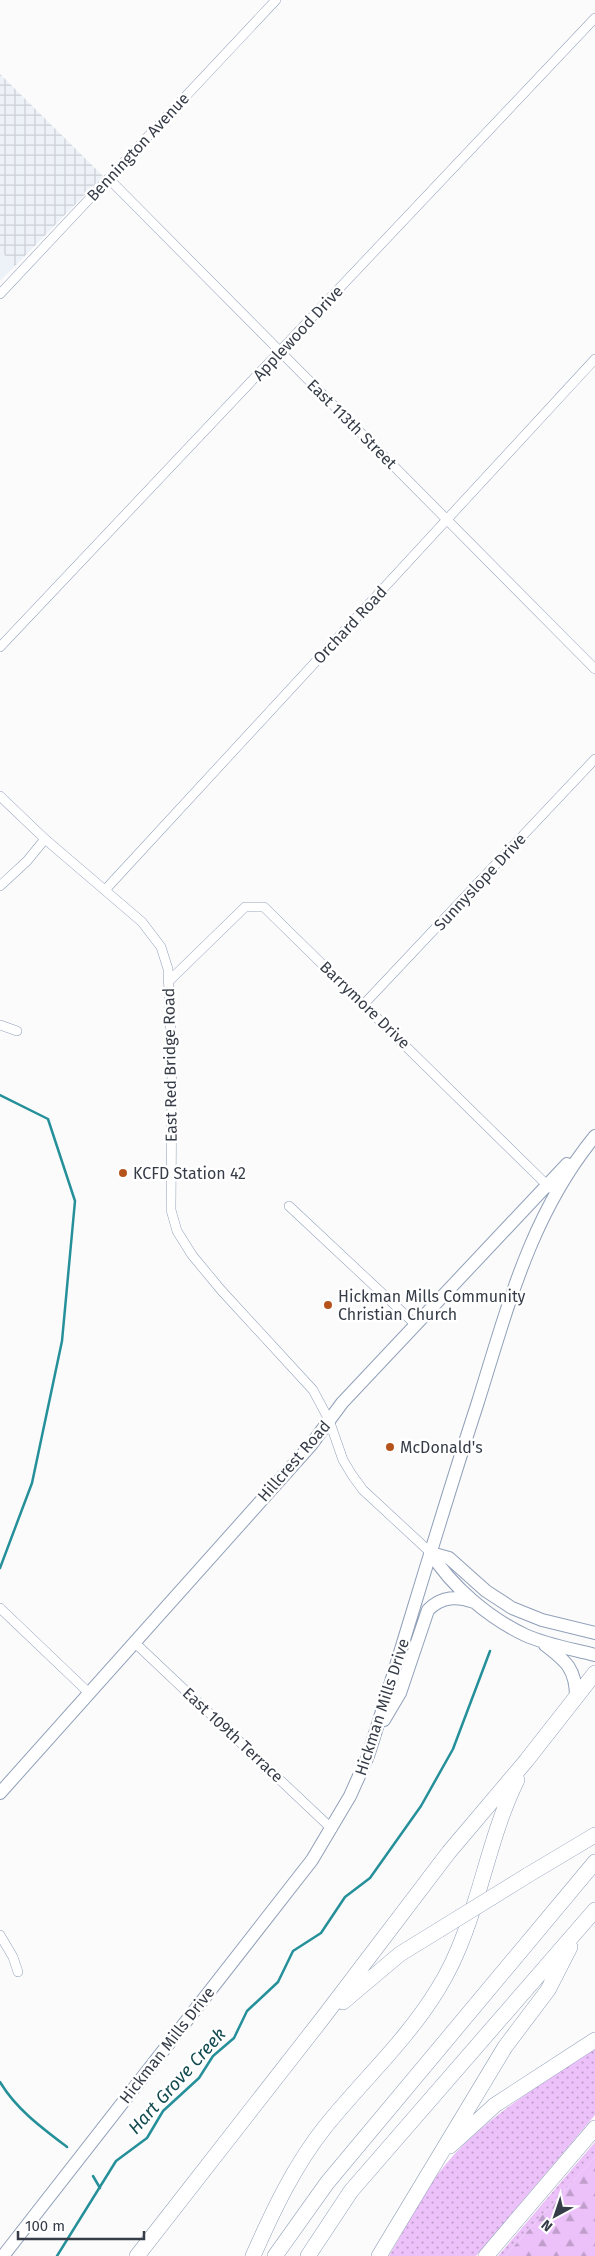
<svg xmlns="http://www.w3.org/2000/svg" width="595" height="2256" font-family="'Fira Sans',sans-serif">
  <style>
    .built { fill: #edf1f8 }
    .industrial { fill: url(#industrial-grid) }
    .grass { fill: url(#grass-dots) }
    .forest { fill: url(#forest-firs) }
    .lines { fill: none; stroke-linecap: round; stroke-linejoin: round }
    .stream { stroke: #25909a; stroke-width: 2.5 }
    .street-casing { stroke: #91a0b9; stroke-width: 10 }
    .secondary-casing { stroke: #91a0b9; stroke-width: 14 }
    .highway-casing { stroke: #91a0b9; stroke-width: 16 }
    .street { stroke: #fff; stroke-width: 9 }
    .secondary { stroke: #fff; stroke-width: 12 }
    .highway { stroke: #fff; stroke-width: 15 }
    .highway-bridge-casing { stroke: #91a0b9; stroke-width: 16; stroke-linecap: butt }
    .highway-bridge { stroke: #fff; stroke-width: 15 }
    .poi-dot { fill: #b6531d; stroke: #fff; stroke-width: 2 }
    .labels { text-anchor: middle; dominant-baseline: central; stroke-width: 5; stroke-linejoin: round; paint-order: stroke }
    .street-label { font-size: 16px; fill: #363d48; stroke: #fff }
    .poi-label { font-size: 16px; fill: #363d48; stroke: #fff; text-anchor: start }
    .water-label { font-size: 18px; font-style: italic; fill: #124c51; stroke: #fff }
  </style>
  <defs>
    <pattern id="industrial-grid" width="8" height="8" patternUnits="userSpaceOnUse" patternTransform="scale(1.25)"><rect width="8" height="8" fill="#edf1f8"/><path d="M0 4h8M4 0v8" fill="none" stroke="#ccd0d6"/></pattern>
    <pattern id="grass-dots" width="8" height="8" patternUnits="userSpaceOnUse" patternTransform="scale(1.25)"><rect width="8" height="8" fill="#ecc1f9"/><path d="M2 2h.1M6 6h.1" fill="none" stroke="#c09ecc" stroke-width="1.8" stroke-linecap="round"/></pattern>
    <pattern id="forest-firs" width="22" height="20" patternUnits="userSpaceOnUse" patternTransform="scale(1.25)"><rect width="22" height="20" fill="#ecc1f9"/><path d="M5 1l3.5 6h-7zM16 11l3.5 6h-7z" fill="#c09ecc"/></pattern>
  </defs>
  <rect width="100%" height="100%" fill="#fbfbfb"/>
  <path class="built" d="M0 250 15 266 0 281Z"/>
  <path class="industrial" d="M0 74 103 176 15 266 0 250Z"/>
  <path class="grass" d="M595 2049V2115L476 2256H389C405 2229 419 2200 438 2174 479 2120 539 2086 595 2049Z
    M595 2142V2157L505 2256H498Z"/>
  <path class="forest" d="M595 2157V2256H505Z"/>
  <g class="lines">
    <path class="stream" d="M0 1095 48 1119 75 1201 62 1341 32 1483 0 1568
      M0 2082C16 2109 42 2128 67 2147
      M93 2176 100 2188
      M57 2256 116 2161 147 2138 163 2111 199 2078 213 2056 234 2038 247 2011 278 1982 293 1951 321 1933 345 1897 370 1878 421 1806 453 1749 490 1651"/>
    <defs>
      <path id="street" d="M109 179 595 669
        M0 294 276 0
        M0 647 595 18
        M0 796 45 839 142 922 161 947 168 969 172 1061 171 1210 177 1231 192 1255 221 1290 313 1390 329 1420 343 1460 352 1475 363 1490 431 1553
        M0 886 27 861 45 839
        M105 890 595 359
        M168 982 245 907H264L550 1188
        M364 1004 595 759
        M0 1025 17 1031
        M289 1206 415 1324
        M0 1608 88 1692
        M134 1642 332 1829
        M0 1935 13 1957 18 1972"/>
      <path id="secondary" d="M431 1553C451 1586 489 1618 525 1635 547 1645 572 1649 595 1655
        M431 1553 449 1558 486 1591 512 1608 542 1620 595 1633
        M545 1645C566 1661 576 1669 576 1697
        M384 1720 400 1693 428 1610C442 1596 457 1596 474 1602
        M0 1793 311 1445 342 1403 567 1164
        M3 2256 312 1860 350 1796 368 1756C405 1639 439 1521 477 1405 507 1310 530 1215 595 1136"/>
      <path id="highway" d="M528 1875 595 1835
        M343 2002 400 1954 439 1930
        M450 2146 495 2105 595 2040
        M137 2256 322 2019 449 1852 526 1761 595 1673
        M253 2256C273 2211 294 2166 325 2127 362 2081 407 2040 438 1989 478 1925 484 1847 517 1780
        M275 2256 327 2183 595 1862
        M308 2256 351 2191 595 1910
        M379 2256 505 2047 548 1990 570 1947
        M486 2256 595 2128"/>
    </defs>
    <use href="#street" class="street-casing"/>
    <use href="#secondary" class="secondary-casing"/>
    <use href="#highway" class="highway-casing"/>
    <use href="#street" class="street"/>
    <use href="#secondary" class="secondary"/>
    <use href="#highway" class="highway"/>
    <defs>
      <path id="highway-bridge" d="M439 1930 528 1875"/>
    </defs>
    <use href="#highway-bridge" class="highway-bridge-casing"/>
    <use href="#highway-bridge" class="highway-bridge"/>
  </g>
  <g class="poi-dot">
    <circle cx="123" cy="1173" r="5"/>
    <circle cx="328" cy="1305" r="5"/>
    <circle cx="390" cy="1447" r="5"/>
  </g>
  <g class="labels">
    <g class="street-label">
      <text transform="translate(138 147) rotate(-47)">Bennington Avenue</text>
      <text transform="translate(298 333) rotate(-47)">Applewood Drive</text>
      <text transform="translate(352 424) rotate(45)">East 113th Street</text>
      <text transform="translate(350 625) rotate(-47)">Orchard Road</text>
      <text transform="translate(480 882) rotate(-47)">Sunnyslope Drive</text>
      <text transform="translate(365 1005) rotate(44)">Barrymore Drive</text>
      <text transform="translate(170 1065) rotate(-91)">East Red Bridge Road</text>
      <text transform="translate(294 1461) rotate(-49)">Hillcrest Road</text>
      <text transform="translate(382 1707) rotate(-72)">Hickman Mills Drive</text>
      <text transform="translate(233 1735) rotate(43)">East 109th Terrace</text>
      <text transform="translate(167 2045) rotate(-52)">Hickman Mills Drive</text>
    </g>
    <g class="poi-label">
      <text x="133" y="1173">KCFD Station 42</text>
      <text x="338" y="1296">Hickman Mills Community<tspan x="338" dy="18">Christian Church</tspan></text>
      <text x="400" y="1447">McDonald's</text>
    </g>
    <g class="water-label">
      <text transform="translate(177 2081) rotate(-48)">Hart Grove Creek</text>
    </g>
  </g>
  <g transform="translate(555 2216) rotate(220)" stroke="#ffffff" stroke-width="4" paint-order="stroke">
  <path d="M0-4L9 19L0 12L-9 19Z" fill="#363d48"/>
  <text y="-8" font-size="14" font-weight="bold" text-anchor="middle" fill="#363d48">N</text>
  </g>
  <path d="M18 2231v8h126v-8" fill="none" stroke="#363d48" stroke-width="2.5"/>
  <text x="25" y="2231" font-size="15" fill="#363d48" stroke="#ffffff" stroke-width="4" paint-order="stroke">100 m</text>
</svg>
